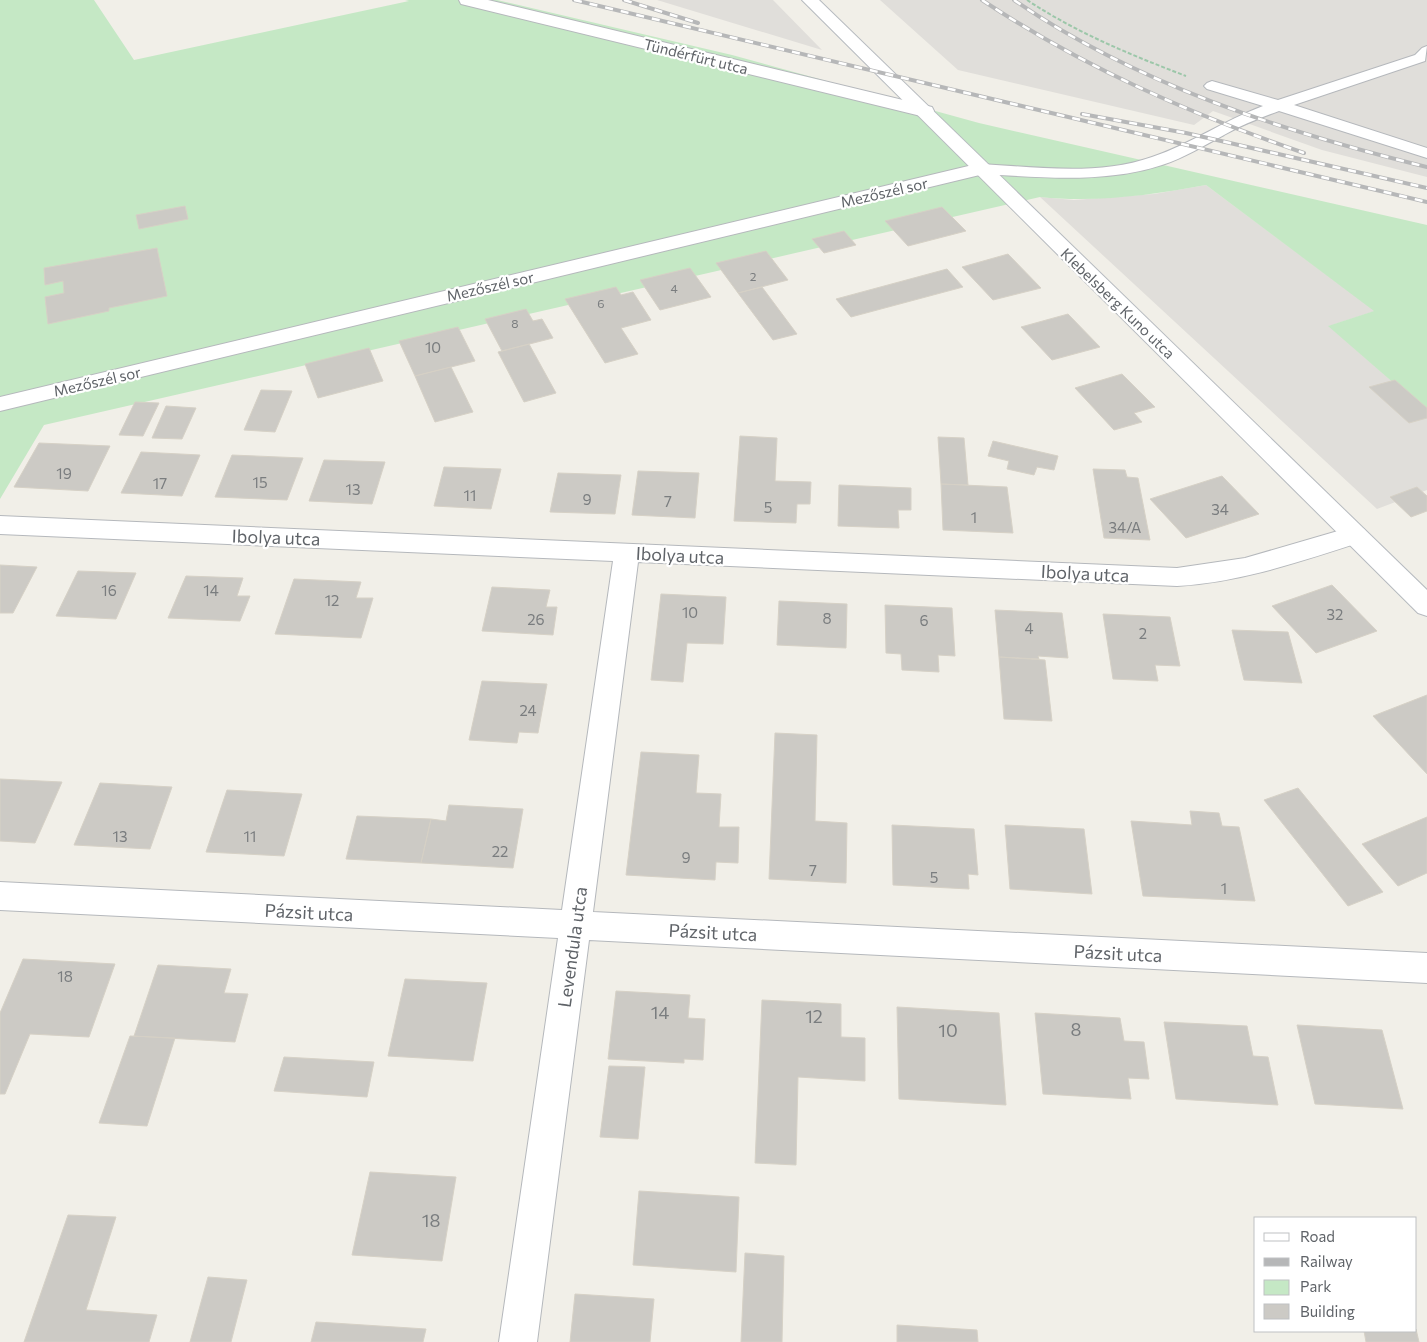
<svg xmlns="http://www.w3.org/2000/svg" width="1427" height="1342" font-family="Commissioner,sans-serif">
  <style>
    .industrial { fill: #e0deda }
    .green { fill: #c5e8c5 }
    .building { fill: #cccac5; stroke: #d6d1c6 }
    .lines { fill: none; stroke-linecap: round; stroke-linejoin: round }
    .lane-casing { stroke: #b5b8bc; stroke-width: 2 }
    .street-casing { stroke: #b5b8bc; stroke-width: 2 }
    .secondary-casing { stroke: #b6babf; stroke-width: 2 }
    .path { stroke: #9cc7a9; stroke-width: 2; stroke-dasharray: 4 2; stroke-linecap: butt }
    .lane { fill: #fff; fill-rule: evenodd }
    .street { fill: #fff; fill-rule: evenodd }
    .secondary { fill: #fff; fill-rule: evenodd }
    .rail-casing { stroke: #b6b7b8; stroke-width: 4 }
    .rail { stroke: #fff; stroke-width: 2.5; stroke-dasharray: 8; stroke-linecap: butt }
    .labels { text-anchor: middle; dominant-baseline: central; stroke-width: 4.5; stroke-linejoin: round; paint-order: stroke }
    .far-number-label { font-size: 12px; fill: #7a7d7f }
    .far-street-label { font-size: 15px; fill: #5f6368; stroke: #fff }
    .number-label { font-size: 15px; fill: #7a7d7f }
    .street-label { font-size: 18px; fill: #5f6368; stroke: #fff }
    .near-number-label { font-size: 18px; fill: #7a7d7f }
  </style>
  <rect width="100%" height="100%" fill="#f1efe8"/>
  <path class="industrial" d="M657 0H773L822 50Z
    M880 0H1427V177L1322 150 1213 111 1194 125 958 70Z
    M1206 185 1375 311 1329 326 1427 412V490L1377 509 1040 197 1074 200 1154 194Z"/>
  <path class="green" d="M0 0H94L134 60 409 1 405 0H497L732 55 979 123 1427 225V412L1328 326 1374 311 1206 185C1151 195 1096 203 1040 197L44 425 0 499Z"/>
  <path class="building" d="M185 206 188 219 139 229 136 215Z
    M942 207 966 231 908 246 885 221Z
    M844 231 856 245 824 253 812 239Z
    M157 248 167 296 109 308V311L48 324 45 297 64 293 63 281 45 285 44 268Z
    M766 251 788 280 738 293 716 263Z
    M1008 254 1041 288 993 300 962 267Z
    M690 268 711 297 660 310 640 280Z
    M947 269 963 287 851 317 836 299Z
    M616 287 621 295 633 292 651 320 621 328 638 354 605 363 565 299Z
    M762 287 797 334 773 340 738 293Z
    M526 309 533 321 542 319 553 338 502 351 485 319Z
    M1068 314 1100 347 1052 360 1021 327Z
    M458 327 475 361 415 376 399 341Z
    M529 344 556 393 524 402 498 352Z
    M369 348 383 381 318 398 305 364Z
    M451 367 473 412 435 422 415 376Z
    M1122 374 1155 407 1134 413 1142 422 1114 430 1075 388Z
    M1395 380 1427 408V418L1409 423 1369 387Z
    M261 390 292 391 275 432 244 430Z
    M135 402 159 403 143 436 119 435Z
    M166 406 196 408 182 439 152 438Z
    M740 436 777 438 775 481 811 482 810 504H797L796 523 734 521Z
    M938 437 964 438 968 485 941 484Z
    M993 441 1058 456 1054 470 1037 467 1034 475 1007 469 1009 461 988 456Z
    M39 443 110 446 88 491 14 487Z
    M141 452 200 455 182 496 121 493Z
    M232 455 303 458 287 500 215 497Z
    M324 460 385 462 372 504 309 501Z
    M444 467 501 469 491 509 434 506Z
    M1093 469 1125 470 1127 477 1138 478 1150 540 1104 538Z
    M638 471 699 473 695 518 632 515Z
    M558 473 621 475 615 514 550 512Z
    M1222 476 1259 514 1186 538 1150 499Z
    M941 484 1007 487 1013 533 943 530Z
    M839 485 911 488V510H898L899 528 838 526Z
    M1417 487 1427 496V511L1411 517 1390 497Z
    M0 565 37 567 13 613H0Z
    M78 571 136 573 116 619 56 616Z
    M186 576 243 578 237 596H250L240 621 168 618Z
    M294 579 361 582 356 598H373L361 638 275 634Z
    M1332 585 1377 631 1316 653 1272 606Z
    M492 587 550 590 546 607H557L553 635 482 631Z
    M661 594 726 597 723 644 687 643 683 682 651 680Z
    M779 601 847 604 846 648 777 645Z
    M885 605 952 608 955 656 938 655 939 672 902 670 901 654 886 653Z
    M995 610 1062 613 1068 658 1038 656 1039 659 999 657Z
    M1103 614 1170 617 1180 666 1155 665 1158 681 1113 679Z
    M1232 630 1288 632 1302 683 1244 680Z
    M999 657 1045 660 1052 721 1004 719Z
    M482 681 547 684 538 733 519 732 517 743 469 740Z
    M1427 695V774L1373 716Z
    M775 733 817 735 815 821 847 823 846 883 769 879Z
    M641 752 699 755 696 793 721 794 719 827H739L738 863 716 862 715 880 626 875Z
    M0 779 62 782 35 843 0 841Z
    M100 783 172 787 150 849 74 845Z
    M1298 788 1383 892 1348 906 1264 800Z
    M227 790 302 794 284 856 206 852Z
    M449 805 523 809 513 868 421 863 431 819 446 821Z
    M1190 811 1219 813 1222 826 1239 827 1255 901 1143 896 1131 821 1192 825Z
    M357 816 431 819 421 863 346 859Z
    M1427 817V873L1398 886 1362 844Z
    M892 825 974 829 978 875 968 874 969 889 893 885Z
    M1005 825 1084 829 1092 894 1010 889Z
    M23 959 115 964 89 1037 30 1034 5 1094H0V1013Z
    M158 965 231 969 224 993 248 994 235 1042 134 1036Z
    M405 979 487 983 473 1061 388 1056Z
    M616 991 690 995 688 1018 705 1019 703 1060 684 1059V1063L608 1059Z
    M762 1000 841 1004V1037L865 1038V1081L798 1077 796 1165 755 1163Z
    M897 1007 999 1013 1006 1105 899 1099Z
    M1035 1013 1120 1018 1124 1041 1144 1042 1149 1079 1128 1078 1131 1099 1043 1094Z
    M1164 1022 1247 1026 1253 1056 1268 1057 1278 1105 1176 1099Z
    M1297 1025 1382 1030 1403 1109 1315 1104Z
    M130 1036 175 1038 147 1126 99 1123Z
    M284 1057 374 1062 367 1097 274 1091Z
    M609 1066 645 1067 638 1139 600 1137Z
    M370 1172 456 1177 442 1261 352 1255Z
    M639 1191 739 1197 736 1272 633 1265Z
    M68 1215 116 1217 86 1310 157 1315 149 1342H24Z
    M745 1253 784 1256 782 1342H741Z
    M208 1277 247 1280 231 1342H190Z
    M575 1294 654 1299 650 1342H570Z
    M316 1322 333 1323 426 1329 423 1342H311Z
    M897 1325 977 1330 978 1342H897Z
    M1416 1329 1419 1342H1366L1364 1331H1416Z"/>
  <g class="lines">
    <defs>
      <path id="lane" d="M1427 46 1425 61 1294 105 1427 148V158L1279 111C1260 118 1241 125 1224 135 1203 146 1184 158 1162 165 1104 184 1041 177 981 174L975 173 973 169 975 165 981 164C1036 167 1099 176 1152 157 1191 144 1225 120 1263 106L1207 89 1204 86 1207 83 1212 81 1278 100 1415 55 1422 48Z"/>
      <path id="street" d="M459 0H488L932 107 934 111 932 115 925 117 461 4Z
        M981 163 988 165 991 169 988 173 0 411V397Z
        M0 516 1177 568 1245 558 1355 526 1364 529 1368 535 1364 541C1302 561 1242 582 1177 586L638 562 593 912 1427 953V983L589 940 537 1342H499L558 938 0 910V882L562 910 613 561 0 534Z"/>
      <path id="secondary" d="M802 0H819L1427 590V616L1418 613Z"/>
    </defs>
    <use href="#lane" class="lane-casing"/>
    <use href="#street" class="street-casing"/>
    <use href="#secondary" class="secondary-casing"/>
    <path class="path" d="M1027 0C1077 33 1131 55 1186 76"/>
    <use href="#lane" class="lane"/>
    <use href="#street" class="street"/>
    <use href="#secondary" class="secondary"/>
    <defs>
      <path id="rail" d="M574 0 1427 202
        M624 0 698 23
        M982 0C1085 68 1188 113 1304 153
        M1014 0C1136 84 1284 132 1427 167
        M1082 114 1186 133 1427 188"/>
    </defs>
    <use href="#rail" class="rail-casing"/>
    <use href="#rail" class="rail"/>
  </g>
  <g class="labels">
    <g class="far-number-label">
      <text x="753" y="276">2</text>
      <text x="674" y="288">4</text>
      <text x="601" y="303">6</text>
      <text x="515" y="323">8</text>
    </g>
    <g class="far-street-label">
      <text transform="translate(696 56) rotate(14)">Tündérfürt utca</text>
      <text transform="translate(884 192) rotate(-13)">Mezőszél sor</text>
      <text transform="translate(490 286) rotate(-13)">Mezőszél sor</text>
      <text transform="translate(1118 303) rotate(44)">Klebelsberg Kuno utca</text>
      <text transform="translate(97 381) rotate(-13)">Mezőszél sor</text>
    </g>
    <g class="number-label">
      <text x="433" y="347">10</text>
      <text x="64" y="473">19</text>
      <text x="260" y="482">15</text>
      <text x="160" y="483">17</text>
      <text x="353" y="489">13</text>
      <text x="470" y="495">11</text>
      <text x="587" y="499">9</text>
      <text x="668" y="501">7</text>
      <text x="768" y="507">5</text>
      <text x="1220" y="509">34</text>
      <text x="974" y="517">1</text>
      <text x="1125" y="527">34/A</text>
      <text x="109" y="590">16</text>
      <text x="211" y="590">14</text>
      <text x="332" y="600">12</text>
      <text x="690" y="612">10</text>
      <text x="1335" y="614">32</text>
      <text x="827" y="618">8</text>
      <text x="536" y="619">26</text>
      <text x="924" y="620">6</text>
      <text x="1029" y="628">4</text>
      <text x="1143" y="633">2</text>
      <text x="528" y="710">24</text>
      <text x="120" y="836">13</text>
      <text x="250" y="836">11</text>
      <text x="500" y="851">22</text>
      <text x="686" y="857">9</text>
      <text x="813" y="870">7</text>
      <text x="934" y="877">5</text>
      <text x="1224" y="888">1</text>
      <text x="65" y="976">18</text>
    </g>
    <g class="street-label">
      <text transform="translate(276 537) rotate(2)">Ibolya utca</text>
      <text transform="translate(680 555) rotate(3)">Ibolya utca</text>
      <text transform="translate(1085 573) rotate(3)">Ibolya utca</text>
      <text transform="translate(309 912) rotate(3)">Pázsit utca</text>
      <text transform="translate(713 932) rotate(3)">Pázsit utca</text>
      <text transform="translate(572 947) rotate(-82)">Levendula utca</text>
      <text transform="translate(1118 953) rotate(3)">Pázsit utca</text>
    </g>
    <g class="near-number-label">
      <text x="660" y="1012">14</text>
      <text x="814" y="1016">12</text>
      <text x="1076" y="1029">8</text>
      <text x="948" y="1030">10</text>
      <text x="431" y="1220">18</text>
    </g>
  </g>
  <rect x="1254" y="1217" width="162" height="115" fill="#ffffff" stroke="#bfc1c3"/>
  <rect x="1264" y="1233" width="25" height="8" fill="#ffffff" stroke="#bfc1c3"/>
  <text x="1300" y="1242" font-size="15" fill="#5f6368">Road</text>
  <rect x="1264" y="1258" width="25" height="8" fill="#b6b7b8" stroke="#bfc1c3"/>
  <text x="1300" y="1267" font-size="15" fill="#5f6368">Railway</text>
  <rect x="1264" y="1280" width="25" height="15" fill="#c5e8c5" stroke="#bfc1c3"/>
  <text x="1300" y="1292" font-size="15" fill="#5f6368">Park</text>
  <rect x="1264" y="1304" width="25" height="15" fill="#cccac5" stroke="#bfc1c3"/>
  <text x="1300" y="1317" font-size="15" fill="#5f6368">Building</text>
</svg>
